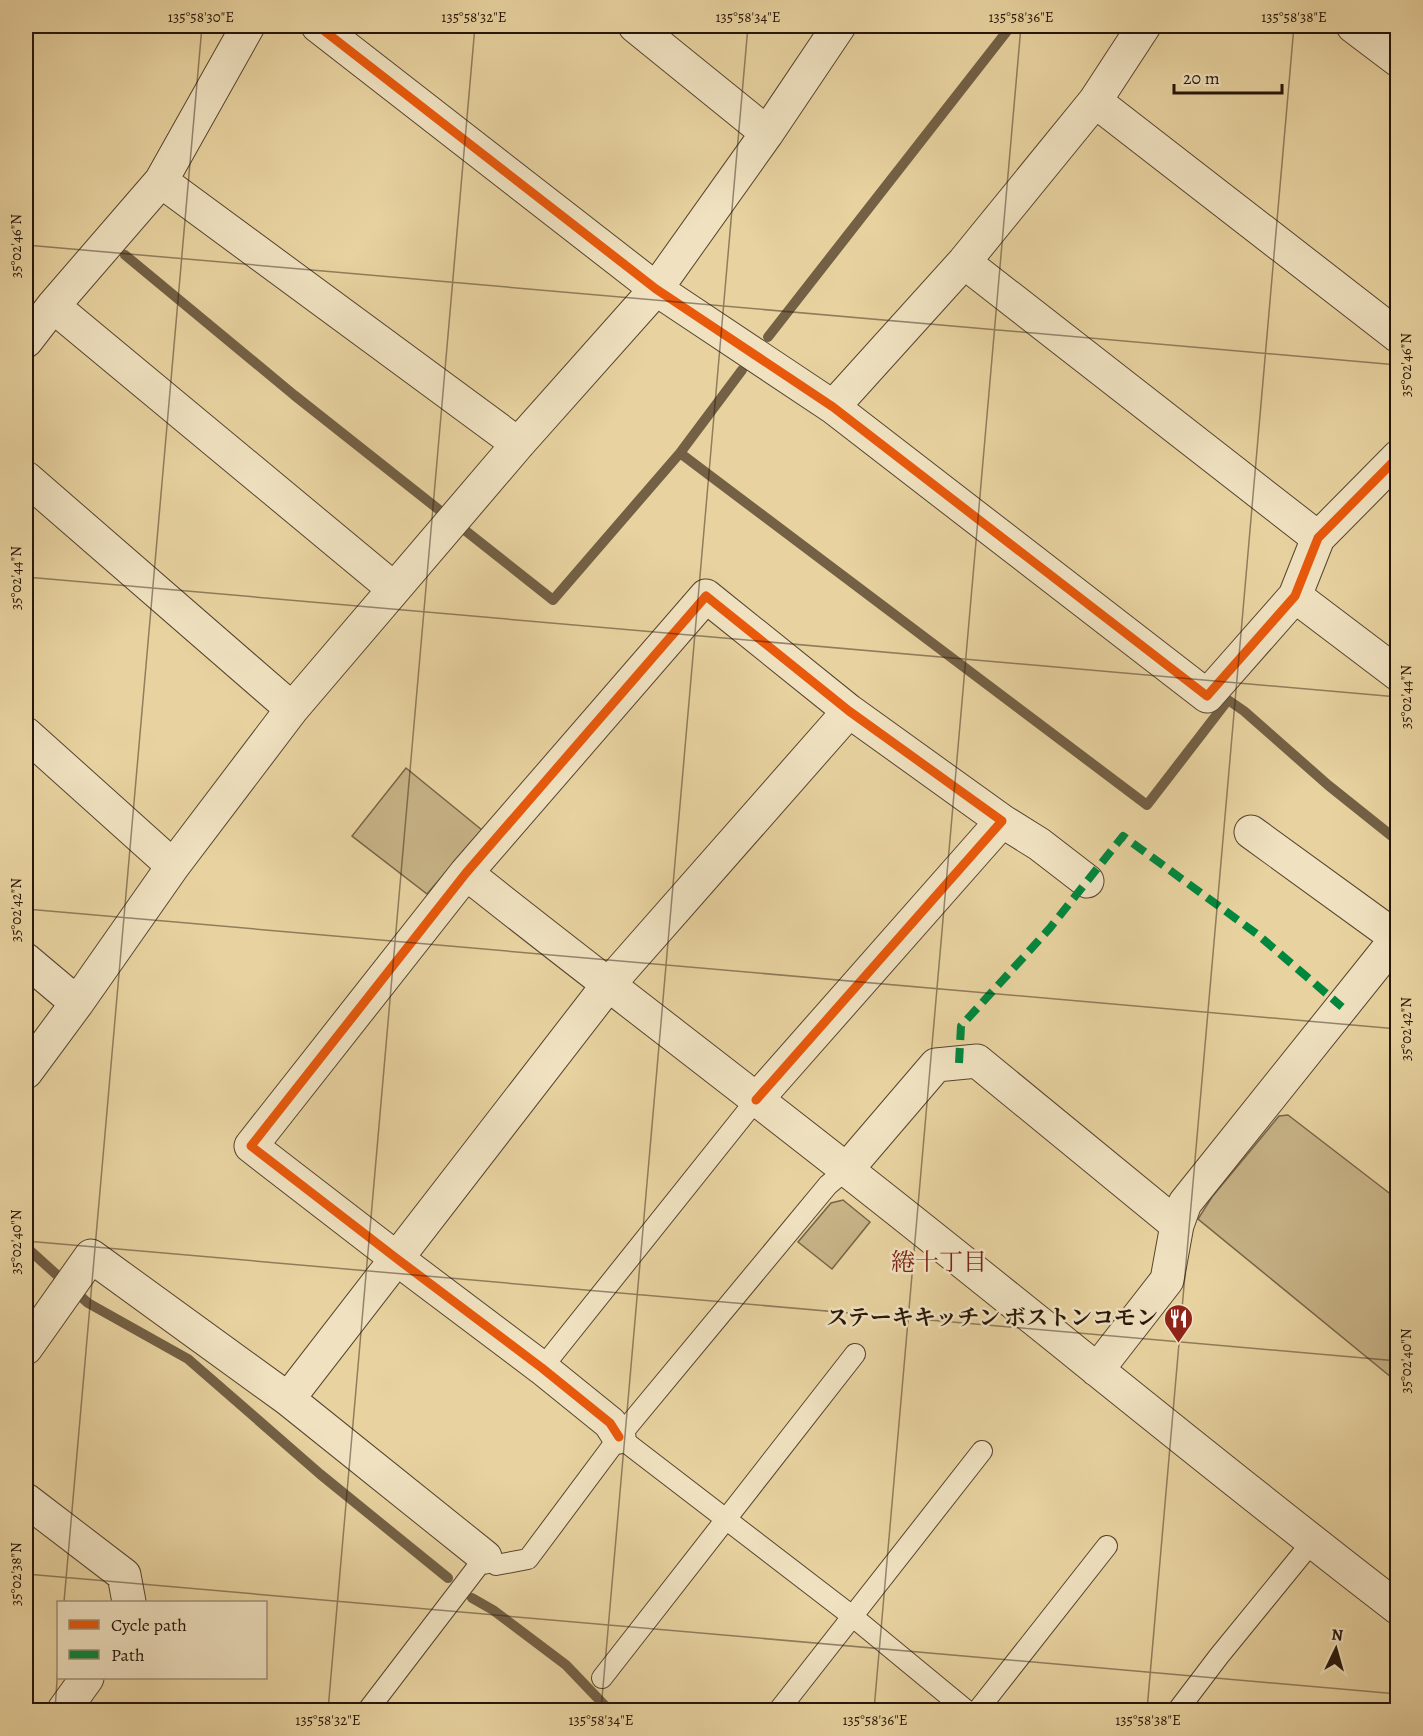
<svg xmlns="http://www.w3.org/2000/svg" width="1423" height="1736" font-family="Alegreya,'Noto Serif JP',serif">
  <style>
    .green { fill: #c7b386; stroke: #766448; stroke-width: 1.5 }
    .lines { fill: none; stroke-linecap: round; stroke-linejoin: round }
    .stream { stroke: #736045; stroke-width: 10 }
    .service-casing { stroke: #56442f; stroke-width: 22 }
    .minor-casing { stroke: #56442f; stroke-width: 35 }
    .service { stroke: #f0e2c1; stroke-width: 20 }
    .minor { stroke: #f0e2c1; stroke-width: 33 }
    .quiet { stroke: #00873e; stroke-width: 8; stroke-dasharray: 15 8; stroke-linecap: butt }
    .cycleway-casing { stroke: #f0e2c1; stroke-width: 13 }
    .cycleway { stroke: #e8590c; stroke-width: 9 }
    .ticks { fill: none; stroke: #261509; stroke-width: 1.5; stroke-opacity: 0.45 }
    .labels { text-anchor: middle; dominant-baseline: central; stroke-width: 5; stroke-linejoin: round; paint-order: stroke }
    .poi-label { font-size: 22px; font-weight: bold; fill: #261509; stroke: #f0e2c1; text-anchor: end }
    .neighbourhood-label { font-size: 24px; fill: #7a1f14; stroke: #f0e2c1 }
    .neatline { fill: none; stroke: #261509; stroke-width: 2 }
    .ticks-label { font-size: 15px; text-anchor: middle; fill: #261509 }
  </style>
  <rect width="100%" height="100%" fill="#e8d3a0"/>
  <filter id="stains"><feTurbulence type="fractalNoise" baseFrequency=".00333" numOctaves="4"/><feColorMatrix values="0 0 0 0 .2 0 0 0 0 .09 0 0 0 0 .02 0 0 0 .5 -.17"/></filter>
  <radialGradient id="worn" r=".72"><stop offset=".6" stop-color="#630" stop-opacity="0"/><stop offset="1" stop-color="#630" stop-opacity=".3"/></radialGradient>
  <path class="green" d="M406 768 482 830 427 894 352 836Z
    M1288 1115 1397 1199V1382L1198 1219 1212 1197 1279 1116Z
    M843 1200 870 1222 832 1269 798 1242 831 1203Z"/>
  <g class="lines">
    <path class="stream" d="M125 255 294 395 553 600 680 453 742 370
      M768 337 1011 26
      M680 453 1147 805 1228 700 1244 711 1328 785 1398 841
      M26 1247 88 1303 188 1359 320 1474 448 1578
      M472 1598 493 1610 566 1665 609 1710"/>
    <defs>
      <path id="service" d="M542 1368 756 1100
        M619 1437 852 1616 966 1710
        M602 1678 855 1354
        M368 1710 485 1557 496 1565 528 1559 619 1437 828 1185 847 1169
        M779 1710 982 1451
        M978 1710 1107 1546
        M1178 1710 1219 1656 1312 1542"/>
      <path id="minor" d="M318 26 656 289 833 407 1207 696 1295 596 1318 538 1398 457
        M635 26 767 133
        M1353 26 1398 60
        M1095 101 1398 336
        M161 181 518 444
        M964 262 1318 538
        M53 306 394 589
        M26 341 53 306 161 181 248 26
        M833 407 964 262 1095 101 1144 26
        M26 478 292 709
        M1295 596 1398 674
        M26 734 173 866
        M1002 821 1039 844 1087 881
        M466 873C592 973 720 1070 847 1170 1032 1315 1212 1465 1398 1608
        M26 960 77 1003
        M26 1072 77 1003 173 866 292 709 518 444 656 289 767 133 839 26
        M847 1169 936 1065 977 1061 1177 1225 1167 1280 1097 1370
        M1177 1225 1185 1203 1397 938 1251 832
        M26 1348 91 1256 288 1399 485 1557
        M288 1399 608 985 849 711
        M619 1437 610 1423 542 1368 396 1258 251 1146 466 873 706 596 849 711 1002 821 756 1100
        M26 1500 124 1575 129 1602
        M64 1710 87 1678"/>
    </defs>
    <use href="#service" class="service-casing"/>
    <use href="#minor" class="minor-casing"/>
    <use href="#service" class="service"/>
    <use href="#minor" class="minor"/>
    <path class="quiet" d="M959 1063 961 1026 1050 928 1123 836 1257 934 1342 1007"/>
    <defs>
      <path id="cycleway" d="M318 26 656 289 833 407 1207 696 1295 596 1318 538 1398 457
        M619 1437 610 1423 542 1368 396 1258 251 1146 466 873 706 596 849 711 1002 821 756 1100"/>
    </defs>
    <use href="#cycleway" class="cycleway-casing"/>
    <use href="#cycleway" class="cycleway"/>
  </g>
  <path class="ticks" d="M1310 26 1398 33M26 245 1398 365M26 577 1398 697M26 909 1398 1029M26 1241 1398 1361M26 1574 1398 1694M64 1602 202 26M55 1710 58 1666M328 1710 475 26M601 1710 748 26M874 1710 1021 26M1147 1710 1294 26"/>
  <defs>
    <symbol id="restaurant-pin" viewBox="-11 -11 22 30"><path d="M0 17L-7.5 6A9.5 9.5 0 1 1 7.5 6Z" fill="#8f2418" stroke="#f0e2c1"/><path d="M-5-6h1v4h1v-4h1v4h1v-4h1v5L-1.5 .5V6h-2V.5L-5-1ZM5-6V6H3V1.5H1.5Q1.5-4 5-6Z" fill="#fff"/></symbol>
  </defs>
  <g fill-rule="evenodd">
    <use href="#restaurant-pin" x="1162" y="1302" width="33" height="45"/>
  </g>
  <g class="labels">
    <g class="poi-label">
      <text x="1158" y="1318">ステーキキッチン ボストンコモン</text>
    </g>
    <g class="neighbourhood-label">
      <text x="939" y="1262">綣十丁目</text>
    </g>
  </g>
  <rect width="1423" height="1736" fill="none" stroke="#e8d3a0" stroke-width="66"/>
  <rect x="57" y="1601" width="210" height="78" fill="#f0e2c1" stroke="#9f9077" stroke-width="1.5"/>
  <rect x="69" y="1620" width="30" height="9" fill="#e8590c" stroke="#9f9077" stroke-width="1.5"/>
  <text x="111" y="1631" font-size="18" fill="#261509">Cycle path</text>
  <rect x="69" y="1650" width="30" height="9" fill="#00873e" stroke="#9f9077" stroke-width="1.5"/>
  <text x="111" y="1661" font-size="18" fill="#261509">Path</text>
  <g transform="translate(1336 1649) rotate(5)" stroke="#f0e2c1" stroke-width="4.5" paint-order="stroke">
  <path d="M0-4.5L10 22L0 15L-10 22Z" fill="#261509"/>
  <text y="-9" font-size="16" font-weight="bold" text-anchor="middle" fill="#261509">N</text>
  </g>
  <path d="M1174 84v9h108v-9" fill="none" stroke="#261509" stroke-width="3"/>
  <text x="1183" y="84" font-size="18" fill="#261509" stroke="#f0e2c1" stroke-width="4.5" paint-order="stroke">20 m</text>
  <rect x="33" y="33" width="1357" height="1670" class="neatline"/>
  <g class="ticks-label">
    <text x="201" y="22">135°58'30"E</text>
    <text x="474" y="22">135°58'32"E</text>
    <text x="748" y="22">135°58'34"E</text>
    <text x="1021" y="22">135°58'36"E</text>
    <text x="1294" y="22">135°58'38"E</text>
    <text transform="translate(16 246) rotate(-90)" y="5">35°02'46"N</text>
    <text transform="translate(1406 365) rotate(-90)" y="5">35°02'46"N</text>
    <text transform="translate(16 578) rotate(-90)" y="5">35°02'44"N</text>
    <text transform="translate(1406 697) rotate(-90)" y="5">35°02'44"N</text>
    <text transform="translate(16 910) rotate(-90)" y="5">35°02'42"N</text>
    <text transform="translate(1406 1029) rotate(-90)" y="5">35°02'42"N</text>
    <text transform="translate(16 1242) rotate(-90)" y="5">35°02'40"N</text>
    <text transform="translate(1406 1361) rotate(-90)" y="5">35°02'40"N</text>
    <text transform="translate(16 1574) rotate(-90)" y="5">35°02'38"N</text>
    <text x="328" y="1725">135°58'32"E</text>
    <text x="601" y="1725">135°58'34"E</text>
    <text x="875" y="1725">135°58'36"E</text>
    <text x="1148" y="1725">135°58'38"E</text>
  </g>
  <rect width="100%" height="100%" filter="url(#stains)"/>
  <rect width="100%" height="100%" fill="url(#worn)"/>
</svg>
